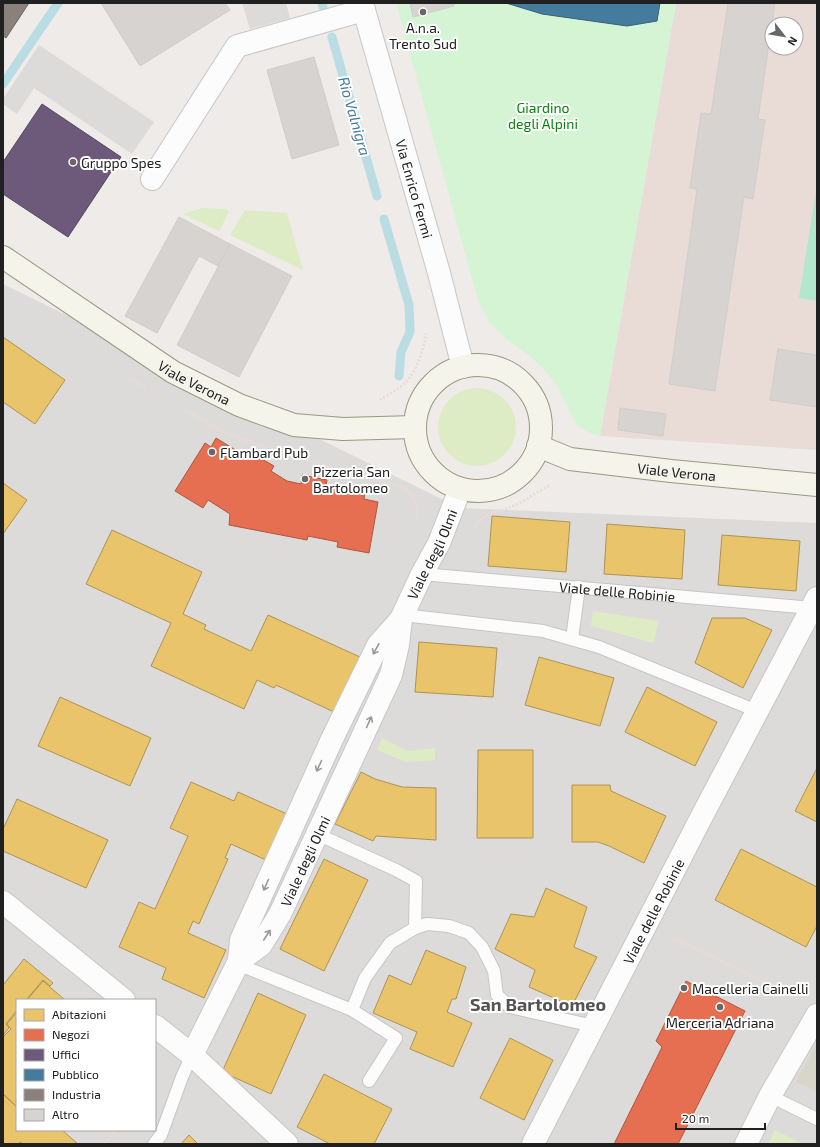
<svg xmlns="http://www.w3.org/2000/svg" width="820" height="1147" font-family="'Exo 2',sans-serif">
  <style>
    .residential { fill: #dddbda; fill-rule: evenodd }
    .religious { fill: #dcdbda }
    .military { fill: #e9dcd7; fill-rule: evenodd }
    .construction { fill: #d8d6c9 }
    .grass { fill: #deecc5 }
    .park { fill: #d5f4d3 }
    .pitch { fill: #b1e7cc }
    .homes { fill: #e9c46a; stroke: #ad9354 }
    .shops { fill: #e76f51; stroke: #ab5742 }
    .offices { fill: #6d597a; stroke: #56485f }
    .public { fill: #457b9d; stroke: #3a6078 }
    .industry { fill: #8a817c; stroke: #6a6460 }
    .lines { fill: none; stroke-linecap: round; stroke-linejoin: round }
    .stream { stroke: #badde3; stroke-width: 9 }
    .building { fill: #d6d3d1; stroke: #d1cdc9 }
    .service-casing { stroke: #c7c6c4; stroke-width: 14 }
    .minor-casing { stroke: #c7c6c4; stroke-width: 24 }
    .tertiary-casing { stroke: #c7c6c4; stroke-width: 24 }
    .secondary-casing { stroke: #99987f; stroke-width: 24 }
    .path { stroke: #ecdad9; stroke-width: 2.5; stroke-dasharray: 2 2; stroke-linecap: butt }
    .service { stroke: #fcfcfc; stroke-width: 12 }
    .minor { stroke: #fcfcfc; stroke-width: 22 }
    .tertiary { stroke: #fcfcfc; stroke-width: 22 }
    .secondary { stroke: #f4f4eb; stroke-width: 22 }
    .oneway { stroke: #999 }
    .poi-dot { fill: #686766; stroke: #fff; stroke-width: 1.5 }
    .labels { text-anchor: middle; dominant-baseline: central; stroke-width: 4; stroke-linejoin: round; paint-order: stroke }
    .poi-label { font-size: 14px; fill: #202020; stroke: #fff; text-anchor: start }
    .park-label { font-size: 14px; fill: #058607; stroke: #fff }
    .street-label { font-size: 14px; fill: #202020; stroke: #fff }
    .water-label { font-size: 15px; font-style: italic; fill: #417aa5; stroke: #fff }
    .district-label { font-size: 18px; font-weight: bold; fill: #535353; stroke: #fff }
  </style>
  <rect width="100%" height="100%" fill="#eeebe8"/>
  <path class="residential" d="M3 284 460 508 817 523V1144H3ZM17 1000H155V1130H17Z"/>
  <path class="religious" d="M242 3H286L290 18 250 29Z
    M39 45 154 122 132 154 34 88 17 114 3 104V99Z
    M233 862 257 873 228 936 203 925Z
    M757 1016 785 1030 769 1061 741 1048Z
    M736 1059 762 1072 727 1140 702 1127Z
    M785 1086 817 1101V1144H756Z"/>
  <path class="military" d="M676 3H817V450L600 436ZM772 24H796V48H772Z"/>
  <path class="construction" d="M817 1042V1092L796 1082Z"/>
  <path class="grass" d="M202 208 226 209 229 212 219 231 183 214Z
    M245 210 287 213 303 270 230 235Z
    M438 427a39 39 0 1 1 78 0a39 39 0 1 1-78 0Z
    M593 611 658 621 654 643 591 626Z
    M382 738 408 751 435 748V760L406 762 377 750Z
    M775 1130 803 1144H768Z"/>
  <path class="park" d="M396 3H676L600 436 589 433 576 424 556 384 545 370 527 354 510 342 490 323 482 309 476 293Z"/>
  <path class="pitch" d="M817 185V301L799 298Z"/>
  <path class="homes" d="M3 337 65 380 35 424 3 402Z
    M3 483 27 500 3 534Z
    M492 516 570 522 566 572 488 566Z
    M607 524 685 530 682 579 604 574Z
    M112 530 202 572 183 614 206 625 204 629 251 651 268 615 360 657 334 712 276 685 274 688 257 680 244 709 151 666 171 623 86 584Z
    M722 535 800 541 796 591 718 585Z
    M712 618H745L772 630 743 688 695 663Z
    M419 642 497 648 493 697 415 692Z
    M539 657 614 678 600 726 525 705Z
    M647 687 717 722 695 766 625 732Z
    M60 697 151 738 130 786 38 746Z
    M478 750H533V838H477Z
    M817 768V822L795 811Z
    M361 772 375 779 402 787 436 788V840L376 836 373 841 335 824Z
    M191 782 234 801 238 792 287 814 266 860 231 844 225 858 228 859 199 924 193 921 188 933 226 950 204 998 162 979 166 968 119 947 139 902 155 909 188 836 170 828Z
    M572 785H610L611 791 666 816 644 863 609 846 598 842H572Z
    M17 799 108 840 86 888 3 851V829Z
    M741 849 817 887V926L806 947 715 900Z
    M324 859 368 880 324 971 280 949Z
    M546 888 587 907 574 947 597 957 572 1006 529 987 535 970 495 949 511 914 534 917Z
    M426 950 466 967 456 999H452L447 1012 472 1023 453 1067 410 1049 417 1032 373 1013 389 975 411 985Z
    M24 959 53 983 50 986 43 980 26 1000H17V1010L6 1024 9 1028 3 1035V985Z
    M43 981 65 1000H27Z
    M258 993 306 1015 271 1094 222 1072Z
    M17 1012V1107L3 1094V1037L11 1029 7 1024Z
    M510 1038 553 1060 524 1120 480 1098Z
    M324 1074 392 1109 374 1144H330L297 1127Z
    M3 1094 17 1107V1130H62L78 1144H23L20 1142 19 1144H3Z
    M189 1135 198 1144H181Z"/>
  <path class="shops" d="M216 438 247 457 250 452 274 466 271 471 287 481 301 484 302 475 327 480 326 485 365 492 364 499 378 502 369 553 337 547 338 542 308 536 307 540 229 525 230 514 208 500 203 508 175 491 205 443 211 447Z
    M686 981 745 1011 678 1144H614L662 1047 656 1041Z"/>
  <path class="offices" d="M42 104 121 157 68 237 3 194V162Z"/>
  <path class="public" d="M506 3H660L657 21 627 26 542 14Z"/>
  <path class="industry" d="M3 3H29L6 38 3 36Z"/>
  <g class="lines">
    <path class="stream" d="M322 3 323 7
      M332 37 377 196
      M3 84 58 3
      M384 219 409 305 410 332 401 352 399 376"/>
  </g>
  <path class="building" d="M101 3H225L230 10 140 66Z
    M410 3H453L454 6 413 17Z
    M728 3H775L758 119 765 120 753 199 744 197 715 391 669 384 697 189 690 188 701 113 711 114Z
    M314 57 339 145 292 159 267 70Z
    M179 217 230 244 218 266 199 256 157 333 125 316Z
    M230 244 292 276 239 377 177 345Z
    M778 349 817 355V407L770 400Z
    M620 408 666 414 663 436 618 430Z"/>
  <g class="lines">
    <defs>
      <g id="service">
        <path id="s1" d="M422 574 812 608"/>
        <path d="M403 615 543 631 599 647 757 711"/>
        <path d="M572 639 579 587"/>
        <path d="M415 928 427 924 449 926 469 933 482 947 494 971 497 995 510 1007 593 1026"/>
        <path d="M237 964 352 1010 365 978 390 943 415 928 416 881 396 870 317 834"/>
        <path d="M352 1010 396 1038 369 1081"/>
        <path d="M770 1096 817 1119"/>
        <path d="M154 1144 161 1135 182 1077 192 1055"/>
      </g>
      <g id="minor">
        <path d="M152 179 237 46 364 10"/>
        <path d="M3 902 124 1000"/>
        <path id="s2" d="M239 961 261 945 280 914 391 675 398 645 401 619"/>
        <path d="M155 1026 192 1055 287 1144"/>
        <path id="s3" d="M192 1055 239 961 241 940 332 739 378 645 401 619 422 574 439 543 460 489"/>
        <path id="s4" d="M533 1144 703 814 817 598"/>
        <path d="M746 1144 770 1096 817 1015"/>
      </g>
      <g id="tertiary">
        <path id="s5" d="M362 3 439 273 463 367"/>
      </g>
      <g id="secondary">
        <path id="s6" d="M3 257 173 372 239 405 294 425 343 429 415 427"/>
        <circle cx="478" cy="428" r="63"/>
        <path id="s7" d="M538 446 570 459 671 471 817 485"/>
      </g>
    </defs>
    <use href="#service" class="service-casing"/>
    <use href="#minor" class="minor-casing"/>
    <use href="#tertiary" class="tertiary-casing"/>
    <use href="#secondary" class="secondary-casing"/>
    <path class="path" d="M130 378 146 388
      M380 400C389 394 401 388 408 380 418 367 424 349 426 333
      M185 410 226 433 285 454 403 487 414 497 417 508 418 521
      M475 527C488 509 496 514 513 506 525 501 536 492 549 486
      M673 938 798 998
      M106 1144 115 1130"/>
    <use href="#service" class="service"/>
    <use href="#minor" class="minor"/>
    <use href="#tertiary" class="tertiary"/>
    <use href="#secondary" class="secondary"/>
  </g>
  <defs><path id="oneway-shaft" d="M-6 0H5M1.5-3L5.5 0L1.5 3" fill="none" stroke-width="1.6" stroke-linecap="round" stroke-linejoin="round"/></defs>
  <g class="oneway">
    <use href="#oneway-shaft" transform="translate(376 649) rotate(119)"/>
    <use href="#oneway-shaft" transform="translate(369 722) rotate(-66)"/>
    <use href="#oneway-shaft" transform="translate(319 766) rotate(115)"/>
    <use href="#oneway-shaft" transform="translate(266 885) rotate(114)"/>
    <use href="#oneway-shaft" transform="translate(267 935) rotate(-57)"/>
  </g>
  <g class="poi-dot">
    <circle cx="423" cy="12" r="4"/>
    <circle cx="73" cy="162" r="4"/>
    <circle cx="212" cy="452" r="4"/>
    <circle cx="305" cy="479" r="4"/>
    <circle cx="684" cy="988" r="4"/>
    <circle cx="720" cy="1007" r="4"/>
  </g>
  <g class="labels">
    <g class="poi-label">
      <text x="423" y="27" text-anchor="middle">A.n.a.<tspan x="423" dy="16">Trento Sud</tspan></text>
      <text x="81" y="162">Gruppo Spes</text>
      <text x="220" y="452">Flambard Pub</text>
      <text x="313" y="471">Pizzeria San<tspan x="313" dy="16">Bartolomeo</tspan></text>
      <text x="692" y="988">Macelleria Cainelli</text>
      <text x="720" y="1022" text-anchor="middle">Merceria Adriana</text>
    </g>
    <g class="park-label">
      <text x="543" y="107">Giardino<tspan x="543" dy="16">degli Alpini</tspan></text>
    </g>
    <g class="street-label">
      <text stroke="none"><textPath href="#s5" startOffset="193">Via Enrico Fermi</textPath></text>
      <text stroke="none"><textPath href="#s6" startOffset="229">Viale Verona</textPath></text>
      <text stroke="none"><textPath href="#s7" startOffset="142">Viale Verona</textPath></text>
      <text stroke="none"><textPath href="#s3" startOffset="558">Viale degli Olmi</textPath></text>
      <text stroke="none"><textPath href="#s1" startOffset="196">Viale delle Robinie</textPath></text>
      <text stroke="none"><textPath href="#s2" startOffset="122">Viale degli Olmi</textPath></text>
      <text stroke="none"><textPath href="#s4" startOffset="262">Viale delle Robinie</textPath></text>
    </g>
    <g class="water-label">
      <text transform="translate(355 116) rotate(74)">Rio Valnigra</text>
    </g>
    <g class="district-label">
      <text x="538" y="1004">San Bartolomeo</text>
    </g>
  </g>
  <rect width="820" height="1147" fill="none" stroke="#202020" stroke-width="8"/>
  <rect x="16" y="999" width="140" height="132" fill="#ffffff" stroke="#a6a6a6"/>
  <rect x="24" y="1009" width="20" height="12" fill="#e9c46a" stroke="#a6a6a6"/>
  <text x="52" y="1019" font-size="12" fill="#202020">Abitazioni</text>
  <rect x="24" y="1029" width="20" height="12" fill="#e76f51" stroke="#a6a6a6"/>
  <text x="52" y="1039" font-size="12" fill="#202020">Negozi</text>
  <rect x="24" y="1049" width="20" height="12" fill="#6d597a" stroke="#a6a6a6"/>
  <text x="52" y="1059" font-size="12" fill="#202020">Uffici</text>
  <rect x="24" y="1069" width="20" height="12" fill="#457b9d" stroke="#a6a6a6"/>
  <text x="52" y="1079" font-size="12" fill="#202020">Pubblico</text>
  <rect x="24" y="1089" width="20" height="12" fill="#8a817c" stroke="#a6a6a6"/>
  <text x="52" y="1099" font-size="12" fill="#202020">Industria</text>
  <rect x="24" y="1109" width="20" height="12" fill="#d6d3d1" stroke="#a6a6a6"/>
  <text x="52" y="1119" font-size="12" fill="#202020">Altro</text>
  <g transform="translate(784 36) rotate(121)"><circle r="19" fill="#ffffff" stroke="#a6a6a6"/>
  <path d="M0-3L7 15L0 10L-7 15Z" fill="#686766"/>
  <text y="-6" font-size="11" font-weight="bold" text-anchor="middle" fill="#202020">N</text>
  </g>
  <path d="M676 1123v6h89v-6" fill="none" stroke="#202020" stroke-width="2"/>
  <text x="682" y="1123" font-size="12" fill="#202020" stroke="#ffffff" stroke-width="3" paint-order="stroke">20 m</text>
</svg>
